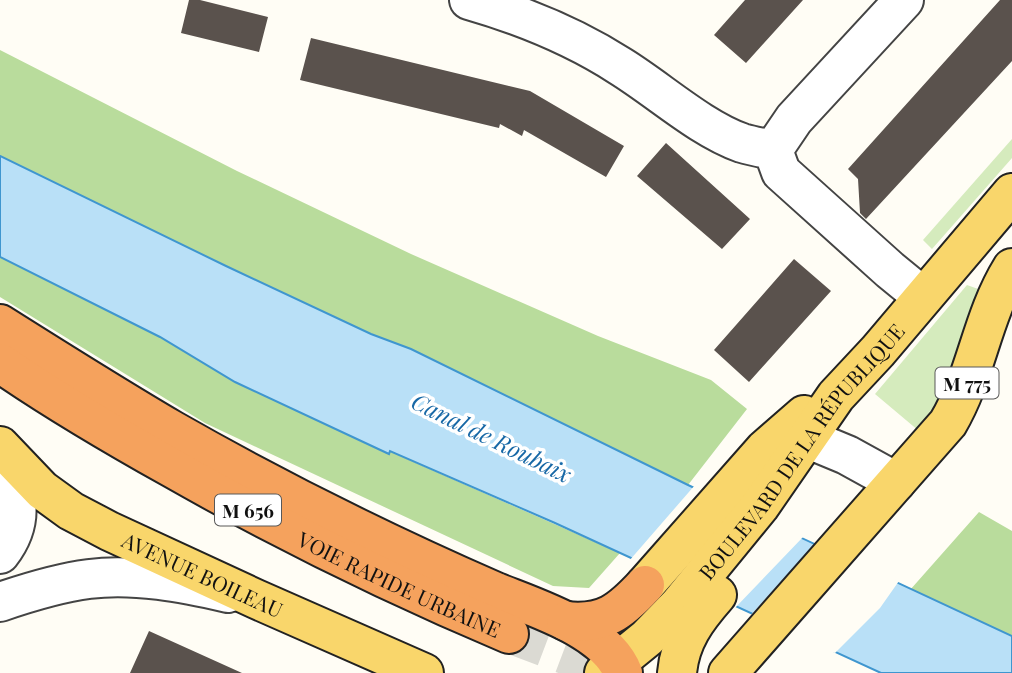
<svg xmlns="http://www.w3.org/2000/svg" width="1012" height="673" font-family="'Playfair Display',serif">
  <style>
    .green { fill: #d5ebbd }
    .forest { fill: #b9dc9c }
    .water { fill: #b9e0f7; stroke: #3f96cf; stroke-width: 2 }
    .pier { fill: #fffdf5 }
    .building { fill: #5a524d }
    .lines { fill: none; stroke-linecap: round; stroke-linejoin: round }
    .highway-tunnel { stroke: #dbdad3; stroke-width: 38; stroke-dasharray: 38 19; stroke-linecap: butt }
    .minor-casing { stroke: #444; stroke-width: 42 }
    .major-casing { stroke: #222; stroke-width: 42 }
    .highway-casing { stroke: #222; stroke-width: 42 }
    .minor { stroke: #fff; stroke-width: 38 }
    .major { stroke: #f9d66b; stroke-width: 38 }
    .highway { stroke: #f5a25d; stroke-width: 38 }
    .labels { text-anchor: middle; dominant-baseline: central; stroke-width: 7; stroke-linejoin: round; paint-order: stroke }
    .shield { fill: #fff; stroke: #585858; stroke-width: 2 }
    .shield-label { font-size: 19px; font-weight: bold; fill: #111 }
    .street-label { font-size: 21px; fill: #111; stroke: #fff }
    .water-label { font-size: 23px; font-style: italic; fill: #1768a6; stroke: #fff }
  </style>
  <rect width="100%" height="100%" fill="#fffdf5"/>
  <path class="green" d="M1012 139V158L932 249 923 240Z
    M967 285 981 290 939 404 919 431 875 394Z"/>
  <path class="forest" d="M0 50 237 171 411 254 598 336 711 380 747 409 688 485 411 349 371 334 226 266 0 156Z
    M0 257 160 337 235 382 388 453 389 451 620 553 589 588 553 586 205 423 0 297Z
    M979 512 1012 531V636L910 590Z"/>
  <path class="water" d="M0 156 226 266 371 334 411 349 688 485 1012 636V673H881L555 523 390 451 389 454 235 382 160 337 0 257Z"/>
  <path class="pier" d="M695 485 804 536 734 609 629 561Z
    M817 542 899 581 880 608 835 653 824 650 750 616Z"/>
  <path class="building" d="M189 0H200L268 17 259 52 181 33Z
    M745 0H803L746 63 714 35Z
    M1000 0H1012V61L866 219 860 213 858 179 848 169Z
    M311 38 530 91 624 146 606 177 524 130 522 136 500 124 499 128 300 80Z
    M666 143 750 219 722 249 637 176Z
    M794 259 831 291 749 382 714 350Z
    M149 631 242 673H130Z"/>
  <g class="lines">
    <path class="highway-tunnel" d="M509 634 612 673"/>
    <defs>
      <path id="minor" d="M469 0C521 15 575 37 620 66 659 90 700 128 742 143 752 146 763 148 773 150
        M904 0 794 119 773 150 781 172 890 270 923 297
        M806 438 847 455 896 482
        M0 460C19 493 25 522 0 554
        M0 602C29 592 58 583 89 579 134 573 184 583 228 593"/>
      <g id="major">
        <path id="s1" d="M0 446 42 490 71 511 109 531 256 599 424 673"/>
        <path d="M645 585 765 449 804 415"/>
        <path id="s2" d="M604 673 647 638 679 605 760 506 836 396 878 351 1012 193"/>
        <path d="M677 673C680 640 696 619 717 595"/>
        <path d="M728 673 948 423C977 374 981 318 1012 268"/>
      </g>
      <g id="highway">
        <path d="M0 324C57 360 114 396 172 430 277 490 386 544 496 592 536 608 607 630 623 673"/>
        <path id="s3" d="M0 363C55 401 113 435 172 468 281 530 393 585 509 634"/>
        <path d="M566 621C604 625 620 612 645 585"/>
      </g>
    </defs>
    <use href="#minor" class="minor-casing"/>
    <use href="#major" class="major-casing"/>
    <use href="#highway" class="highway-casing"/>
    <use href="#minor" class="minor"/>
    <use href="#major" class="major"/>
    <use href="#highway" class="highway"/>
  </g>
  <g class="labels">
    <g class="shield">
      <rect x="935.5" y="367.5" width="63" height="31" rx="5"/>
      <rect x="215" y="494.5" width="66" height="31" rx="5"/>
    </g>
    <g class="shield-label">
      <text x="967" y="383">M 775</text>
      <text x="248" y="510">M 656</text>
    </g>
    <g class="street-label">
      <text stroke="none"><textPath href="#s2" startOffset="298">BOULEVARD DE LA RÉPUBLIQUE</textPath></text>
      <text stroke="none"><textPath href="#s1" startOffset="243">AVENUE BOILEAU</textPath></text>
      <text stroke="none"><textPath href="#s3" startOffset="457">VOIE RAPIDE URBAINE</textPath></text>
    </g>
    <g class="water-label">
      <text transform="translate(492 437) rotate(26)">Canal de Roubaix</text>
    </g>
  </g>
</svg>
